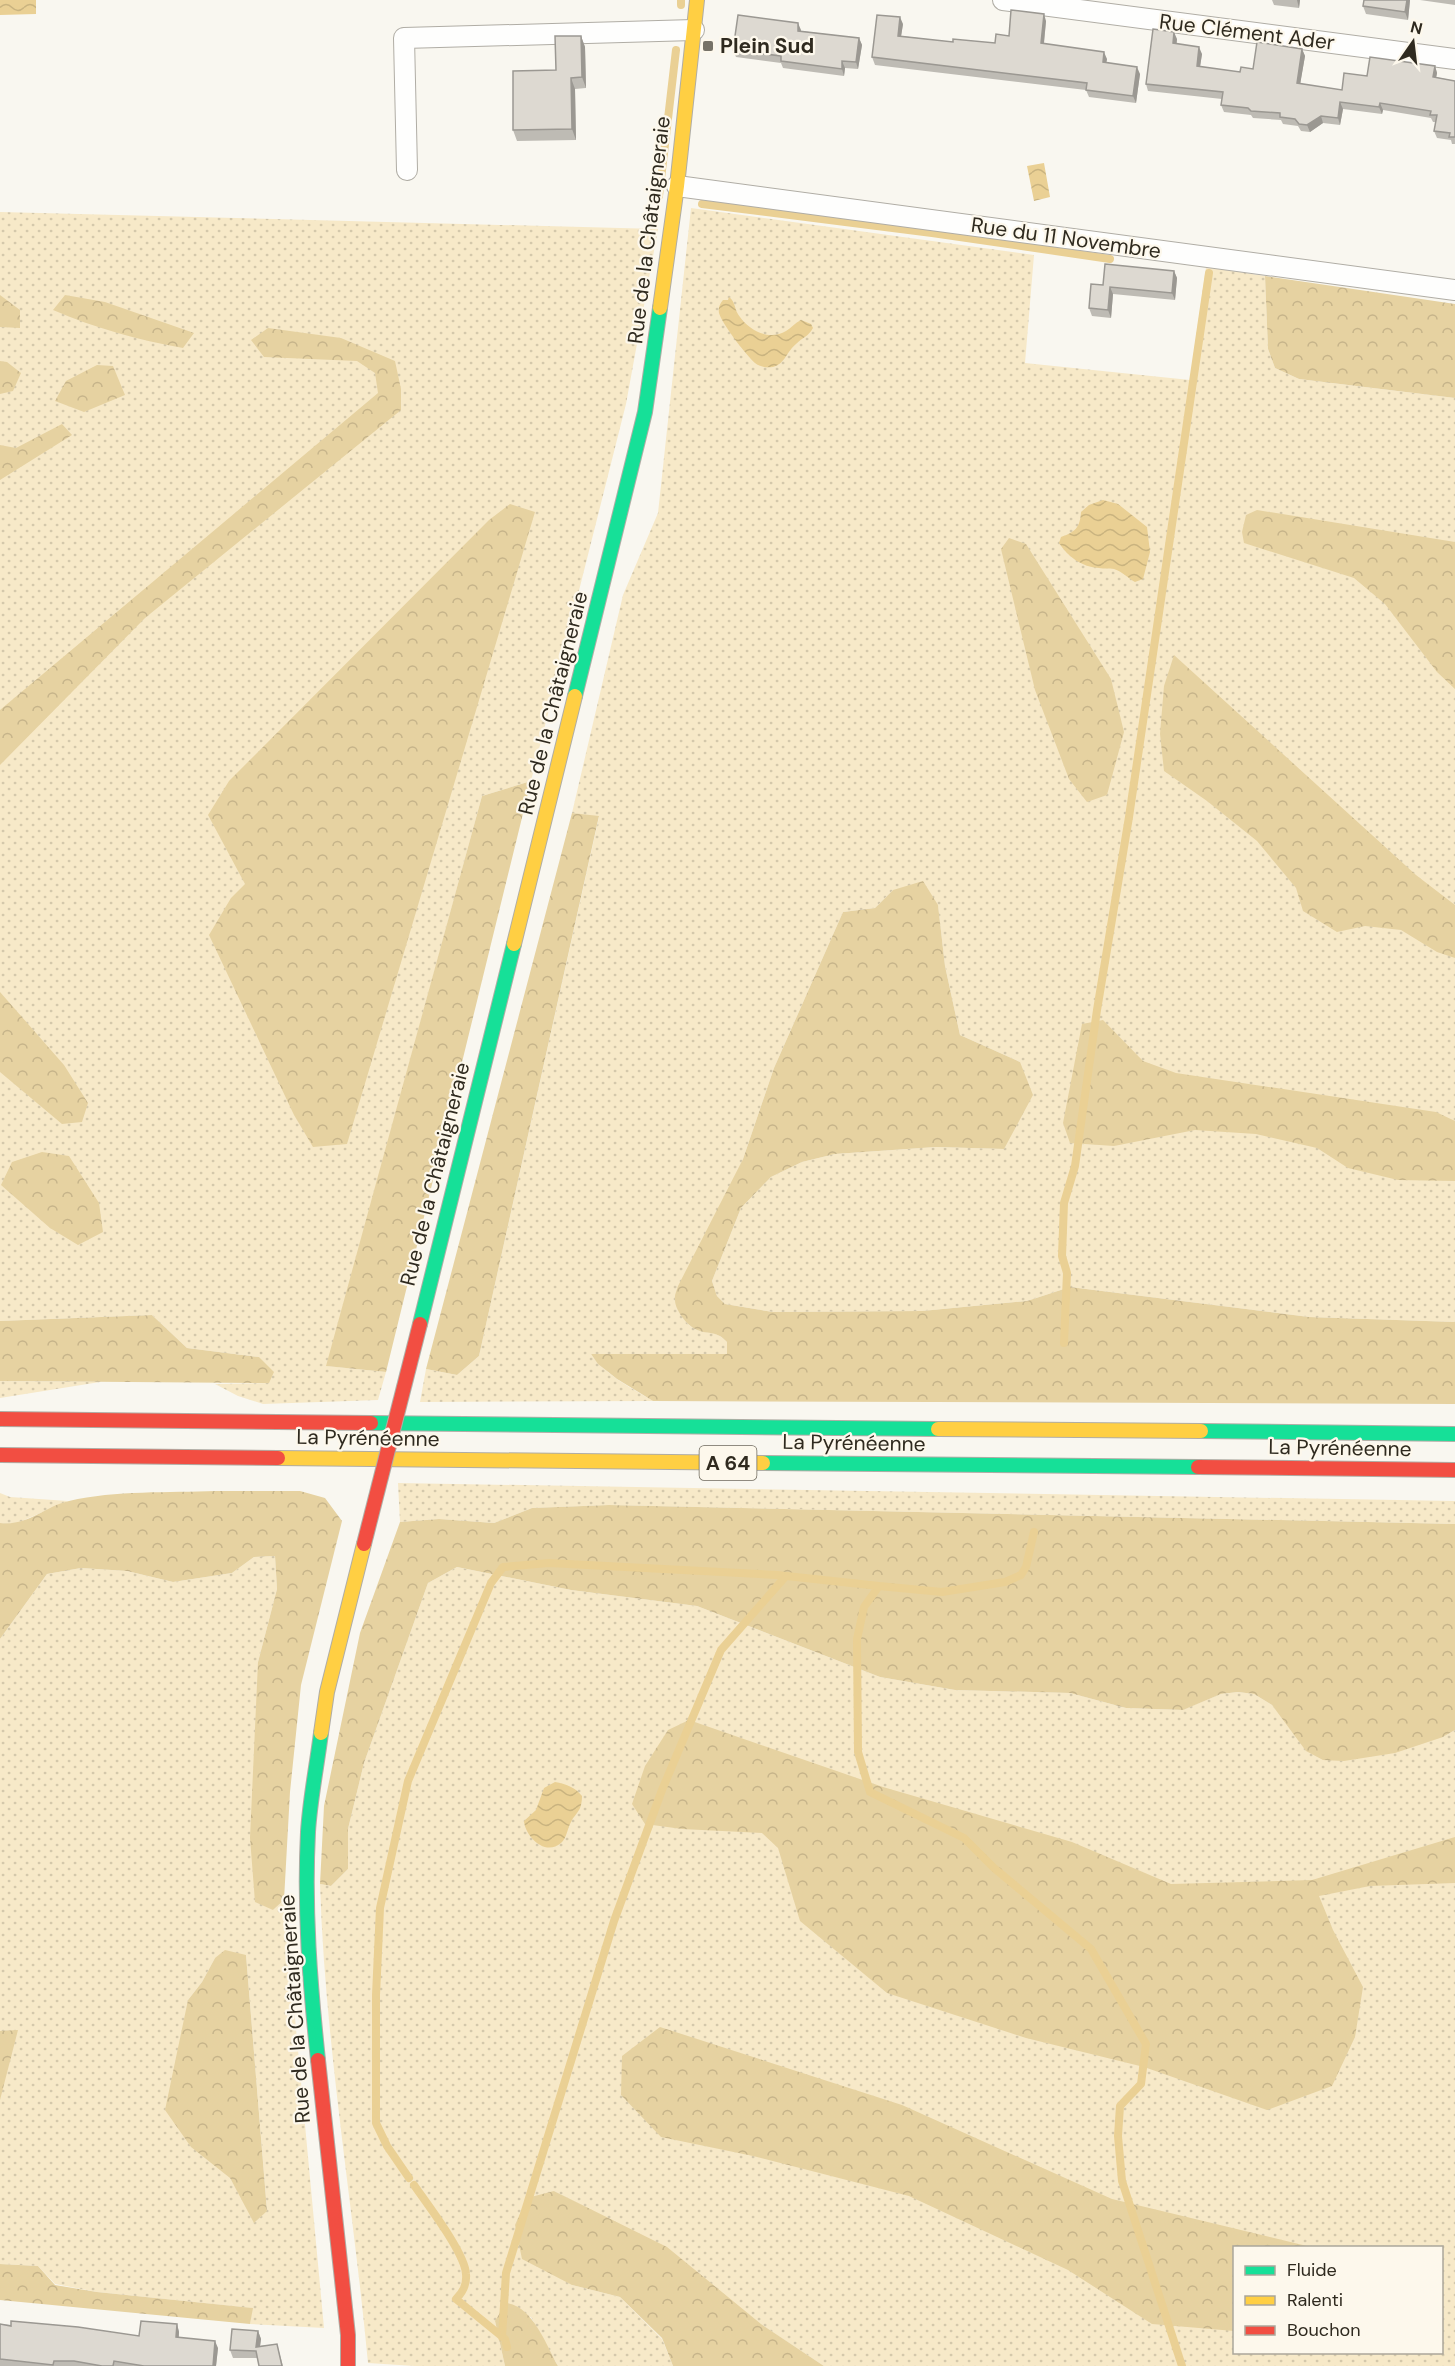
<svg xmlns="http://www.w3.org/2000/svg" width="1455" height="2366" font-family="'DM Sans',sans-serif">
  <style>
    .grass { fill: url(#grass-dots); fill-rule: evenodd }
    .forest { fill: url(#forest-crowns) }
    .water { fill: url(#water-waves) }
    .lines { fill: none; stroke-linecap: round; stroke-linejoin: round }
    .stream { stroke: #ead094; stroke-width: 8 }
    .street-casing { stroke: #b0ada5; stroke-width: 22 }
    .fast-casing { stroke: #b0ada5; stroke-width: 16 }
    .slow-casing { stroke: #b0ada5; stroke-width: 16 }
    .jam-casing { stroke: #b0ada5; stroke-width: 16 }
    .street { stroke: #fefefd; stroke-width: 20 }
    .fast { stroke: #16e098; stroke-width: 14 }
    .slow { stroke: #ffcf43; stroke-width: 14 }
    .jam { stroke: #f24e42; stroke-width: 14 }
    .jam-bridge-casing { stroke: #b0ada5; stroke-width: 16; stroke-linecap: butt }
    .jam-bridge { stroke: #f24e42; stroke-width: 14 }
    .wall { fill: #bebbb4 }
    .shaded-wall { fill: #9b9892 }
    .building { fill: #ddd9d1; stroke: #9b9892; stroke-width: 1.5 }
    .poi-dot { fill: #767268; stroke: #fdf8ec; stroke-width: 2 }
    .labels { text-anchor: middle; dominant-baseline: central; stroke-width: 4.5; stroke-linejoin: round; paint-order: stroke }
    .shield { fill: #fdf8ec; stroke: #6d685c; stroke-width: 1.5 }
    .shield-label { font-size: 20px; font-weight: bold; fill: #2f2a1f }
    .street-label { font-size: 21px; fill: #2f2a1f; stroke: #fdf8ec }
    .poi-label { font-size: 21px; font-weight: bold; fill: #2f2a1f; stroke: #fdf8ec; text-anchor: start }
  </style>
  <defs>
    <pattern id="grass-dots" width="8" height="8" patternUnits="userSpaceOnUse" patternTransform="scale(1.5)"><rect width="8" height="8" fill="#f7e9c8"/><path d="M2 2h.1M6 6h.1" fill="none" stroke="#d4c8ab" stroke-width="1.8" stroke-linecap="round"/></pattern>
    <pattern id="forest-crowns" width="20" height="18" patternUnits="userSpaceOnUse" patternTransform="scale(1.5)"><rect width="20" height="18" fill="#e6d2a1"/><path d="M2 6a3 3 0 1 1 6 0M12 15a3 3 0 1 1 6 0" fill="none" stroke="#c6b48a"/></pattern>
    <pattern id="water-waves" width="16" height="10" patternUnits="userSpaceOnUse" patternTransform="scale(1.5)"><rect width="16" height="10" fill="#ead094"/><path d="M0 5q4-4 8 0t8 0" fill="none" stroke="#c9b37f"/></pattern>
  </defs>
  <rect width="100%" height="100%" fill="#f9f7f0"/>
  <path class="grass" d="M691 208 1034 255 1025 363 1190 380 1206 267 1265 276 1268 349 1275 368 1299 379 1455 398V1322L1309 1317 1070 1287 1027 1301 922 1311 773 1312 725 1304 717 1296 712 1281 741 1208 771 1177 802 1162 835 1154 936 1147 1004 1149 1020 1062 960 1035 945 966 938 906 893 890 875 908 843 912 774 1068 743 1159 678 1310C683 1318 687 1325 695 1329 707 1335 715 1329 727 1342V1354H591C606 1376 632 1388 653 1401L420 1402 426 1369 457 1375 479 1356 599 817 572 813 623 595 658 513Z
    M0 212 658 229 626 404 531 781 482 796 327 1366 386 1372 378 1400 263 1404 238 1396 215 1384 269 1383 259 1357 187 1348 152 1315 0 1321Z
    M0 1381 100 1382 0 1398Z
    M398 1483 1455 1501V1524L609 1505 532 1508 494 1523 439 1519 400 1522Z
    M0 1493 10 1497 68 1501 15 1524 0 1523Z
    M275 1556 277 1589 258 1662 273 1910 284 1900 324 2328 250 2324 252 2308 97 2292 55 2284 38 2266 0 2264V1639L47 1574 81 1568 127 1571 173 1582 232 1573 254 1557ZM246 1955 267 2210 255 2222 230 2178 188 2000 202 1982 215 1958Z
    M457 1567 571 1590 697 1606 880 1677 955 1690 1070 1693 1126 1708 1182 1710 1221 1694 1238 1692 1254 1694 1272 1705 1283 1718 1443 1737 1455 1730V2366H824L581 2205 554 2191 572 2285 620 2297 662 2339 673 2366H558L531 2317 495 2321 505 2366H415L368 2363C353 2203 325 2045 320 1884L331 1886 348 1869V1829L364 1763 428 1583ZM1234 2248H1442V2352H1234Z"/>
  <path class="forest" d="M1265 276 1455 304V398L1299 379 1275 368 1268 349Z
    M0 295 20 310V328L0 327Z
    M65 295 105 302 194 333 183 348C138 340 95 328 53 310Z
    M268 328 341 338 395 361 401 389V410L145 618 0 765V710L378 393 375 373 357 361 264 357 251 340Z
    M0 361 7 362 21 373 13 391 0 394Z
    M97 365 113 366 125 395 84 412 55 401 66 381Z
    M62 424 72 435 0 480V445L16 448Z
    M510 504 535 512 347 1144 313 1147 294 1115 209 935 231 898 245 884 208 815 229 781 489 520Z
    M1257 510 1455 542V689L1437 672 1385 604 1354 578 1244 543 1242 532 1246 515Z
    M1009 538 1026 544 1111 679 1124 732 1107 795 1087 802 1069 779 1035 690 1001 549Z
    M1174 655 1416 875 1455 905V958L1437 952 1401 930 1365 926 1337 932 1303 911 1296 888 1257 841 1207 801 1164 771 1160 734 1164 686Z
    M531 781 386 1372 326 1366 482 796Z
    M572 813 599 816 479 1356 457 1375 426 1369Z
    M923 881 938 905 945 966 960 1035 1020 1062 1033 1095 1004 1149 936 1147 835 1154 802 1162 771 1177 741 1208 712 1281 717 1296 725 1304 773 1312 922 1311 1027 1301 1070 1287 1309 1317 1455 1322V1404L653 1401 617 1379 598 1364 591 1354H727V1342C716 1330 709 1335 697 1330 687 1326 675 1310 675 1300 674 1295 677 1290 678 1286L743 1159 774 1068 843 912 875 908 893 890Z
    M0 992 64 1065 88 1103 82 1122 62 1124 0 1072Z
    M1103 1020 1143 1061 1176 1073 1436 1112 1455 1121V1181L1398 1180 1348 1168 1317 1148 1256 1134 1195 1130 1114 1146 1070 1143 1063 1123 1082 1024Z
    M42 1152 69 1156 99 1203 103 1232 78 1245 50 1228 1 1185 12 1162Z
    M152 1315 187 1348 259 1357 274 1372 269 1383 0 1381V1321Z
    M216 1491H300L325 1498 342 1521 301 1685 290 1792 284 1900 273 1910 255 1902 250 1838 258 1662 277 1589 275 1556 254 1557 232 1573 173 1582 127 1571 81 1568 47 1574 0 1639V1523C29 1526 43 1507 69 1501 116 1490 168 1493 216 1491Z
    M609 1505 1455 1524V1730L1443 1737 1395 1753 1344 1761 1323 1760 1306 1751 1272 1705 1254 1694 1238 1692 1221 1694 1183 1710 1126 1708 1070 1693 955 1690 880 1677 697 1606 571 1590 457 1567 428 1583 364 1763 348 1829V1869L331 1886 320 1884 324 1806 360 1633 400 1522 439 1519 494 1523 532 1508Z
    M689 1720 883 1787 1072 1842 1171 1884 1312 1880 1455 1837V1883L1370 1886 1319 1896 1333 1930 1363 1987 1355 2037 1332 2086 1267 2110 1144 2067 1026 2038 887 1993 800 1921 778 1848 762 1833 682 1829 645 1824 632 1804 645 1766 668 1730Z
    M225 1950 246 1955 267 2211 254 2223 230 2178 191 2147 165 2110 188 2000 202 1982 215 1958Z
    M660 2027 902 2105 1112 2199 1311 2247 1234 2248V2331L1152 2324 1068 2270 909 2196 753 2156 661 2137 621 2095 622 2056Z
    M18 2030 0 2100V2031Z
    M554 2191 667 2247 761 2324 824 2366H673L662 2338 620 2297 572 2285 522 2259 515 2225 527 2198Z
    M0 2264 38 2266 55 2285 97 2292 253 2308 250 2324 0 2300Z
    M506 2303C533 2306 546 2345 558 2366H505L495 2321Z"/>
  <path class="water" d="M0 0H36V14L0 15Z
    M1044 163 1050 197 1034 201 1027 166Z
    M729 297C736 302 734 310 740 317 750 331 770 341 786 331 791 328 795 323 801 320L811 324 813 328C808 337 803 337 796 344 787 351 785 364 773 367 767 368 760 367 755 363 746 355 722 324 719 313 718 307 720 304 723 300H728Z
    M1103 500 1118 504 1147 527 1150 552 1143 579 1135 582C1128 578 1123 572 1114 569 1109 568 1104 569 1099 568 1082 567 1068 557 1059 543L1061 537C1075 532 1080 528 1081 512L1089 505Z
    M555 1782C566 1784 575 1787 582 1796 582 1801 581 1807 579 1810 577 1814 573 1817 571 1822 567 1829 567 1838 561 1843 545 1857 525 1836 524 1821L536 1810 544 1788Z"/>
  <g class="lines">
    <path class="stream" d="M681 5V0
      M659 196 676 50
      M702 204 932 233 1110 259
      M1064 1343 1067 1273 1062 1256 1064 1203 1075 1166 1097 1010 1129 817 1209 273
      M1034 1532 1026 1567 1021 1575 1005 1582 942 1592 879 1586 864 1607 857 1639 858 1752 870 1792 964 1838 994 1868 1091 1949 1146 2044 1141 2084 1120 2106 1118 2136 1122 2181 1182 2366
      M409 2178 387 2146 376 2123V1995L380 1908 408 1781 491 1583 503 1567 549 1563 777 1575 879 1586
      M414 2185C427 2204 465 2253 466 2274 467 2285 463 2292 456 2299L505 2339 507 2347
      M502 2337 506 2273 614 1921 662 1790 721 1650 785 1577"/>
    <defs>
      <path id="street" d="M1003 0 1455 59
        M407 170 404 38 694 30
        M677 186 1455 290"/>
      <path id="fast" d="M575 696 645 412 660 308
        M420 1324 514 944
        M371 1423 938 1429
        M1201 1431 1455 1434
        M763 1463 1198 1467
        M318 2060C310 1984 304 1909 308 1832 310 1799 317 1765 321 1733"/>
      <path id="slow" d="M660 308 677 186 697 0
        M514 944 575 696
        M938 1429 1201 1431
        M278 1458 763 1463
        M321 1733 327 1692 364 1544"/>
      <path id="jam" d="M0 1419 371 1423
        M0 1455 278 1458
        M1198 1467 1455 1470
        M318 2060 348 2335V2366"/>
    </defs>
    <use href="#street" class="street-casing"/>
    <use href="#fast" class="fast-casing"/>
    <use href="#slow" class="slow-casing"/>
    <use href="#jam" class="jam-casing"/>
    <use href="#street" class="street"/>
    <use href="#fast" class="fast"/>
    <use href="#slow" class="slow"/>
    <use href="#jam" class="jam"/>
    <defs>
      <path id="jam-bridge" d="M364 1544 420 1324"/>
    </defs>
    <use href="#jam-bridge" class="jam-bridge-casing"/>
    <use href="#jam-bridge" class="jam-bridge"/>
  </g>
  <path class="wall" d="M1272 0H1300L1299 8 1274 5Z
    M1364 0H1410L1408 20 1366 14 1363 6Z
    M1420 0H1455V5Z
    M1046 21 1044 44 1107 59 1106 63 1140 74 1136 103 1089 97 1086 90 875 65 872 57 903 24 901 36 953 42 995 43 1009 36Z
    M801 30V31L859 38 862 45 858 69 845 68 844 76 783 68 781 63 736 57 733 50Z
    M581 36 585 47 586 88 575 89 576 140 517 141 513 130Z
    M1177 39 1176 44 1202 54 1200 67 1240 72 1253 69 1302 49 1305 56 1300 84 1342 90 1367 76 1435 66 1437 73 1436 77 1455 81V144H1452L1451 140 1437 138 1434 131 1436 122H1433L1431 118 1383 110 1382 114 1343 109 1340 125 1323 123 1310 132 1301 131 1298 126 1283 124 1281 120 1253 118 1251 115 1224 112 1221 105 1222 99 1148 91 1146 84Z
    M1174 271 1177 278 1175 300 1113 294 1111 318 1092 316 1089 308 1103 285Z
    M0 2324 139 2336 177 2324 179 2332V2337L218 2348 216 2366H0Z
    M258 2331 261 2339 260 2346 277 2344 283 2366H259L257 2358H233L230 2350Z"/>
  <path class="shaded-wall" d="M1297 0H1300L1299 8Z
    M1407 0H1410L1408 20 1405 12Z
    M1044 14 1046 21 1043 51 1041 43Z
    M900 17 903 24 900 43 898 36Z
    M798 23 801 30 800 38 798 31Z
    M1174 32 1177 39 1176 50 1173 43Z
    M581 36 585 47 586 88 582 77Z
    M859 38 862 45 858 69 856 62Z
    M1199 47 1202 54 1199 73 1197 66Z
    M1302 49 1305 56 1299 91 1297 83Z
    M1104 52 1107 59 1105 69 1103 62Z
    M842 61 845 68 844 76 842 69Z
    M1435 66 1437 73 1435 84 1433 77Z
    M1137 67 1140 74 1136 103 1133 96Z
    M571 78 575 89 576 140 572 129Z
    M1340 102 1343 109 1340 125 1338 118Z
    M1380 103 1383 110 1382 114 1379 107Z
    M1321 116 1323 123 1310 132 1307 125Z
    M1174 271 1177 278 1175 300 1172 293Z
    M1110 287 1113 294 1111 318 1108 310Z
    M177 2324 179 2332 178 2344 176 2337Z
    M258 2331 261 2339 259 2354 256 2347Z
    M215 2341 218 2348 216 2366H213Z"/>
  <path class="building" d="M1364 0H1407L1405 12 1363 6Z
    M1011 10 1044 14 1041 43 1104 52 1103 62 1137 67 1133 96 1086 90 1087 83 872 57 877 15 900 17 898 36 953 42V39L995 43 996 34 1009 36Z
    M738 15 798 23V31L859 38 856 62 842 61V69L781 61V56L733 50Z
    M1153 29 1174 32 1173 43 1199 47 1197 66 1240 72 1241 67 1253 69 1257 42 1302 49 1297 83 1342 90 1344 73 1367 76 1370 57 1435 66 1433 77 1455 81V137H1449L1450 133 1434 131 1437 115H1430L1431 111 1380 103 1379 107 1340 102 1338 118 1321 116 1307 125 1299 124 1295 119 1280 117V113L1251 111 1248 108 1221 105 1223 92 1146 84Z
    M555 36H581L582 77 571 78 572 129 513 130V71L556 70Z
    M1105 264 1174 271 1172 293 1110 287 1108 310 1089 308 1091 284 1103 285Z
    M11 2321 78 2327 139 2336 141 2321 177 2324 176 2337 215 2341 213 2366H144L114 2361 113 2366H102L74 2361H54L53 2365 0 2359V2324L11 2326Z
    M232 2329 258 2331 256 2347 277 2344 282 2366H259L256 2351 230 2350Z"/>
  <rect class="poi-dot" x="702" y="40" width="12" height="12" rx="3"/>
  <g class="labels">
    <rect class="shield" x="699.5" y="1446" width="57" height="34" rx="4.5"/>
    <g class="shield-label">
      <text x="728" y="1463">A 64</text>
    </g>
    <g class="street-label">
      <text transform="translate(1247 32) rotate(7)">Rue Clément Ader</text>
      <text transform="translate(649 230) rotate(-83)">Rue de la Châtaigneraie</text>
      <text transform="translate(1066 238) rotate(8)">Rue du 11 Novembre</text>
      <text transform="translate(553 703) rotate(-76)">Rue de la Châtaigneraie</text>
      <text transform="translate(435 1174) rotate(-76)">Rue de la Châtaigneraie</text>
      <text transform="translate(368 1438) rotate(1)">La Pyrénéenne</text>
      <text transform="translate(854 1443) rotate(1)">La Pyrénéenne</text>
      <text transform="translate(1340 1448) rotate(1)">La Pyrénéenne</text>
      <text transform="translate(295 2009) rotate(-94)">Rue de la Châtaigneraie</text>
    </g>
    <g class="poi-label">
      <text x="720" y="46">Plein Sud</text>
    </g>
  </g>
  <rect x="1233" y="2246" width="210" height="108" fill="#fdf8ec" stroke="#aba69a" stroke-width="1.5"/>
  <rect x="1245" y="2266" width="30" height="9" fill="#16e098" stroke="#aba69a" stroke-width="1.5"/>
  <text x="1287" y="2276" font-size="18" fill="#2f2a1f">Fluide</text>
  <rect x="1245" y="2296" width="30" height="9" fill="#ffcf43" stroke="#aba69a" stroke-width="1.5"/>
  <text x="1287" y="2306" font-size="18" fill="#2f2a1f">Ralenti</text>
  <rect x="1245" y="2326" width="30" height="9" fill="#f24e42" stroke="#aba69a" stroke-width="1.5"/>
  <text x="1287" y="2336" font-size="18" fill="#2f2a1f">Bouchon</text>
  <g transform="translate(1413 42) rotate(14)" stroke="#fdf8ec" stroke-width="4.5" paint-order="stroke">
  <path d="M0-4.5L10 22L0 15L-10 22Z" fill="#2f2a1f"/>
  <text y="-9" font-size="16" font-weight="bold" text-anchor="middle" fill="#2f2a1f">N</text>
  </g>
</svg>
